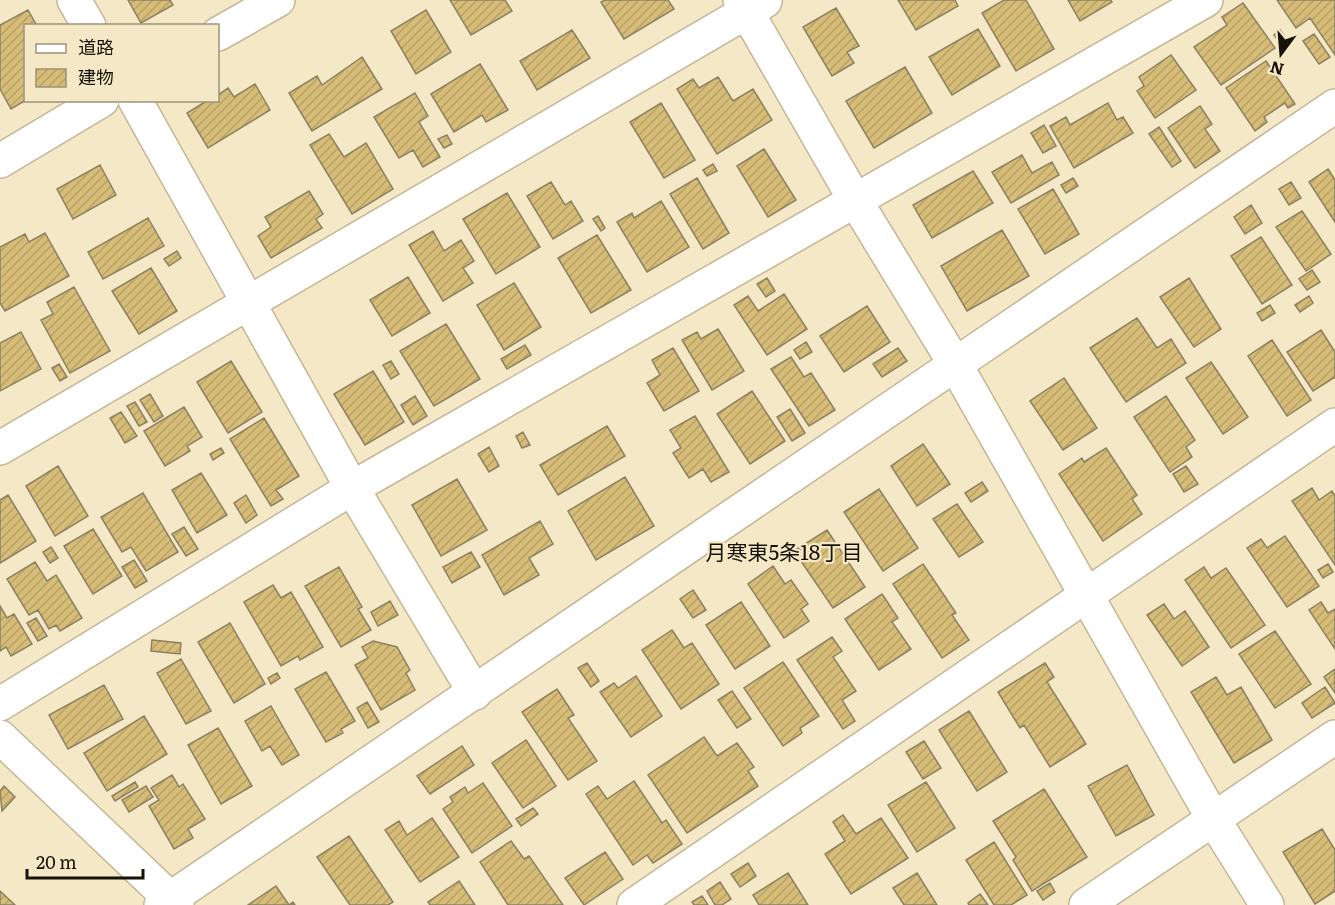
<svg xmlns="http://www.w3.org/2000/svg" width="1335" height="905" font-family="Literata,'Noto Sans JP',serif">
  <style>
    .building { fill: url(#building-hatch); stroke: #8b8061; stroke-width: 1.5 }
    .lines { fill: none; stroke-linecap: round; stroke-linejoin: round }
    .minor-casing { stroke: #c3b796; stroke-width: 36 }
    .minor { stroke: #fff; stroke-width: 33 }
    .labels { text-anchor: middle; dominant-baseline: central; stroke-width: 4.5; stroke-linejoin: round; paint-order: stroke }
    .neighbourhood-label { font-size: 21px; fill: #171207; stroke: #f5e8c6 }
  </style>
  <defs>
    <pattern id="building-hatch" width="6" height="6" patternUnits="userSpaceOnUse" patternTransform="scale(1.5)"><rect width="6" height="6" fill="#d6bc76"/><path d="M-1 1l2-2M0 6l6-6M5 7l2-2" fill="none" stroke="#b7a165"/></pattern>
  </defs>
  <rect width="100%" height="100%" fill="#f5e8c6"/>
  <path class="building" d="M128 0H170L173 5 141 23Z
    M450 0H505L512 11 471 35Z
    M605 0H668L674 9 624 39 601 2Z
    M898 0H955L958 6 916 30Z
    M1004 0H1026L1054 49 1016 71 982 13Z
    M1068 0H1111L1112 2 1080 21Z
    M1277 0H1335V55L1310 18 1296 28Z
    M1243 3 1275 48 1221 85 1194 47 1227 25 1222 17Z
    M836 8 859 46 847 52 854 63 832 76 803 27Z
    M28 10 37 26H26V100L11 109 0 89V25Z
    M426 10 451 52 416 74 391 31Z
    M978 29 1000 66 952 95 929 57Z
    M572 30 590 58 537 90 520 61Z
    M1280 30 1287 40 1281 45 1274 35Z
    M1314 34 1330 57 1319 64 1303 41Z
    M1171 55 1196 90 1155 118 1137 91 1144 86 1139 77Z
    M362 57 382 89 312 131 289 93 317 76 322 85Z
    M1266 61 1295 104 1288 108 1285 103 1264 117 1267 122 1255 131 1226 88Z
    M480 64 508 110 486 122 482 115 454 132 431 94Z
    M905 67 932 113 874 148 846 101Z
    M718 77 733 101 753 89 772 120 717 154 677 89 693 79 699 88Z
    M255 84 270 110 208 148 187 113 208 100H218V95L228 88 234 97Z
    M415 93 428 116 419 122 440 157 423 167 413 150 399 158 374 117Z
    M661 103 695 160 664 178 630 122Z
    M1108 103 1117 120 1123 117 1133 133 1074 168 1050 126 1066 117 1070 125Z
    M1200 106 1212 124 1205 129 1220 151 1195 168 1168 128Z
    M1044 125 1056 146 1043 153 1031 133Z
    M1159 127 1181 161 1172 167 1149 134Z
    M329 134 344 157 366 143 393 189 352 214 310 145Z
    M447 135 452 144 444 148 438 139Z
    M764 149 796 200 768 217 737 166Z
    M1022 155 1032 173 1052 162 1059 175 1011 203 992 172Z
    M713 164 717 171 707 176 703 170Z
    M100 165 116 195 73 219 57 189Z
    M1328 169 1335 180V222L1309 182Z
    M973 171 993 203 932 238 913 205Z
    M697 178 729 233 703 249 670 194Z
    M1073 178 1078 186 1066 193 1061 185Z
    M551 182 565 205 571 201 583 221 553 239 527 196Z
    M1291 182 1301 198 1289 205 1279 189Z
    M1053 189 1079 234 1045 254 1018 209Z
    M309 191 323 214 316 219 322 228 271 258 258 236 271 227 265 217Z
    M507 193 540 247 496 274 463 219Z
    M661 201 689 247 647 272 617 222 632 213 634 218Z
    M1251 205 1262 223 1245 234 1234 217Z
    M1302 211 1331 254 1306 271 1276 227Z
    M598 216 605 228 601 231 593 219Z
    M148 218 164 246 103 279 88 252Z
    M1002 230 1029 276 967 311 941 266Z
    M433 231 444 251 461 240 474 261 463 268 473 283 443 301 409 245Z
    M45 233 69 276 5 311 0 303V247L25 234 29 242Z
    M597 235 631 290 591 313 558 258Z
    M1261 237 1292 285 1262 304 1231 256Z
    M177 251 181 258 169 266 164 259Z
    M151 268 177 311 139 334 112 291Z
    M1312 270 1320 282 1307 290 1299 279Z
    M408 277 430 313 392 336 370 300Z
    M767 278 775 291 766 297 757 284Z
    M1189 278 1221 329 1194 347 1160 297Z
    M514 283 541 327 504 350 477 305Z
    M74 287 110 351 70 373 41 320 53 314 47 302Z
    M784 294 807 329 767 355 734 305 748 296 758 311Z
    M1309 296 1313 303 1300 312 1295 305Z
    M1270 305 1275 313 1262 321 1257 313Z
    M867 306 890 342 844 372 820 336Z
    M1137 318 1157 348 1171 339 1186 363 1126 402 1090 348Z
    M446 324 480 379 434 406 400 351Z
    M718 329 744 371 712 390 682 340 697 332 701 339Z
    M1321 330 1335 352V377L1313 391 1287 352Z
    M21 332 41 369 0 391V343Z
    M1272 340 1311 400 1287 416 1248 356Z
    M806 342 812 352 800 359 794 350Z
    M525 345 531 355 507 369 501 359Z
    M673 348 699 391 664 411 647 383 660 375 652 360Z
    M898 348 907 361 882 377 873 364Z
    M791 357 804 377 811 373 835 410 809 426 771 369Z
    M231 361 262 412 228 433 197 382Z
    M391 361 399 374 391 379 383 365Z
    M1211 362 1248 417 1223 434 1186 378Z
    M59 364 67 377 60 381 52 368Z
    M373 371 404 422 365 445 334 394Z
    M1064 378 1097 428 1063 450 1030 401Z
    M752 391 785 441 750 464 717 414Z
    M150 394 163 416 154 422 140 400Z
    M415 396 427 416 413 425 401 405Z
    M1166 396 1195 440 1186 447 1192 457 1170 472 1134 417Z
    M135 402 147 422 139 426 127 406Z
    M184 407 202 437 187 446 190 451 165 466 144 431Z
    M790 409 805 433 792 441 777 417Z
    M121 412 137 436 125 443 110 418Z
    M695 416 729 472 711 482 703 469 689 478 673 453 681 448 670 430Z
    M264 418 299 476 276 490 283 499 271 506 230 439Z
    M607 426 625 456 558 495 540 465Z
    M523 432 530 445 522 448 516 436Z
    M923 444 950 484 917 506 891 466Z
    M489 447 499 466 489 472 478 454Z
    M221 448 224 453 213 460 210 454Z
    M1106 448 1137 495 1132 499 1142 514 1103 541 1059 474 1082 458 1084 462Z
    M58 466 88 516 55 536 26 486Z
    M1186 466 1198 484 1184 492 1173 474Z
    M201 473 227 515 197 533 172 490Z
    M625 477 654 526 596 560 568 511Z
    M457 479 487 530 441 556 412 505Z
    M982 482 988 491 971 502 965 493Z
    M1312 488 1319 500 1332 491 1335 496V565L1292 501Z
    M879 489 918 548 883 571 844 512Z
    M143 493 178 552 146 571 131 547 122 552 101 517Z
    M8 495 36 541 0 563V500Z
    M246 495 257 515 246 523 234 503Z
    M957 504 983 542 959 557 933 519Z
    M540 521 553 544 529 558 539 575 504 595 482 555Z
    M184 527 198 549 186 556 172 534Z
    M93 529 122 576 93 594 64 546Z
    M827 530 865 587 833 608 794 551Z
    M1285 536 1319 586 1287 607 1247 548 1261 539 1267 548Z
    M51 547 58 558 50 563 43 552Z
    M471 552 480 567 452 583 443 567Z
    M134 560 147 581 135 588 122 567Z
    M35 562 47 581 56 575 82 618 60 631 56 625 49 629 38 610 29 615 7 579Z
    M923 564 956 613 952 615 969 640 942 658 893 584Z
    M1328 564 1333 572 1323 578 1318 570Z
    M773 566 785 584 791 580 808 604 801 609 809 621 784 638 748 584Z
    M339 567 362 607 358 609 371 630 341 647 305 586Z
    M1204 567 1211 578 1226 568 1265 625 1231 648 1185 580Z
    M273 585 281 598 291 592 323 647 300 660 298 656 281 666 244 602Z
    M693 590 706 610 693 618 680 599Z
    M882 594 898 618 892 622 911 649 879 670 845 619Z
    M390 601 398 615 378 626 371 612Z
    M741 602 770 646 735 669 706 625Z
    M1321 602 1328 613 1335 609V649L1309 610Z
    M1164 604 1174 619 1185 611 1209 647 1182 666 1147 615Z
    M0 606 7 618 14 614 32 644 11 656 6 647 0 651Z
    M36 618 47 636 38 641 27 623Z
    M230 623 265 684 234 703 198 642Z
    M672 630 684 648 692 643 719 684 681 709 642 650Z
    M1275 631 1311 684 1275 708 1239 654Z
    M832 637 842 651 833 657 856 691 842 700 855 721 843 729 797 660Z
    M152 640 181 643 180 654 151 651Z
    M373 641 397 647 410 670 406 673 415 690 381 710 355 665 368 658 362 647Z
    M181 659 211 711 186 724 157 673Z
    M783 662 819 716 800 728 802 733 783 746 744 688Z
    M587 663 599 681 591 687 578 668Z
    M1045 663 1054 677 1047 682 1086 744 1050 767 1024 725 1020 728 998 692Z
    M1335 669V693L1324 677Z
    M326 672 355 721 341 729 343 733 326 742 295 689Z
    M277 673 280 678 271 684 268 678Z
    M636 676 662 716 631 737 600 692 614 683 618 688Z
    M1216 677 1227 695 1241 687 1272 740 1234 763 1191 692Z
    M104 685 123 719 68 749 49 715Z
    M1325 687 1335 703 1312 718 1302 703Z
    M557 689 574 715 568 718 597 761 568 780 522 712Z
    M732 691 751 719 737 728 718 700Z
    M367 702 379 722 368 728 357 708Z
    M271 706 299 755 282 765 270 746 262 751 245 721Z
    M969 711 1007 772 977 791 939 730Z
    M144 716 167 754 107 791 84 753Z
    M218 728 252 786 221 804 188 745Z
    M704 737 717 756 737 743 754 767 748 771 758 786 687 833 648 775Z
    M526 740 556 786 523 808 492 763Z
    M924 741 941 768 923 779 906 752Z
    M462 746 474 765 430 794 417 776Z
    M1127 765 1154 815 1116 836 1088 786Z
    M172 775 179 787 183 784 205 819 188 829 193 838 174 849 149 806 159 800 151 788Z
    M634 781 662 823 666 820 682 844 653 863 647 855 633 865 586 794 598 786 607 799Z
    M135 782 138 787 115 801 112 796Z
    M926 782 955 828 917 852 888 805Z
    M483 783 512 826 472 853 443 809 453 802 450 797 465 787 468 793Z
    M4 786 15 797 2 811 0 791Z
    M146 786 153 797 129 812 122 800Z
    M1044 789 1087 857 1032 891 1013 860 1016 857 993 821Z
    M533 808 538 814 521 826 516 819Z
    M843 815 856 834 881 818 908 858 851 894 825 854 845 841 833 822Z
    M432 818 459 857 420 882 385 830 399 821 407 835Z
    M1322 829 1335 850V891L1315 904 1283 852Z
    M349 836 393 902 388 905H350L317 857Z
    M511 841 524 859 529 856 563 905H508L480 862Z
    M994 842 1027 895 1011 905H994L966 860Z
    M605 852 623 879 584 905 565 878Z
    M748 863 756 876 740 887 731 874Z
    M788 873 808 905H759L753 895Z
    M917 873 937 905H904L893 888Z
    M459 881 475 905H430L428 902Z
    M720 882 731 899 722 905H715L707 891Z
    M1050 883 1055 892 1043 900 1037 891Z
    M276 886 289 905 293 902 295 905H248Z
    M0 891 15 905H0Z
    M980 894 988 905H969L968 903Z
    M702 896 708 905H694L692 902Z"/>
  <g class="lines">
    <defs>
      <path id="minor" d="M74 0 89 26
        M740 0 855 200 955 364 1214 820 1267 905
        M218 34 278 0
        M135 100 352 488 475 693
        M0 161 102 100
        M0 448 765 1
        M0 704 352 488 1206 0
        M0 737 177 905
        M161 905 1335 106
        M634 905 1335 425
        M1086 905 1335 737"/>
    </defs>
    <use href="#minor" class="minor-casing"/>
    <use href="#minor" class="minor"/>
  </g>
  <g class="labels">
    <g class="neighbourhood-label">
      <text x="784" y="550">月寒東5条18丁目</text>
    </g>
  </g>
  <rect x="24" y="24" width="195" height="78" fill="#f5e8c6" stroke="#9c927a" stroke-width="1.5"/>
  <rect x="36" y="44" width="30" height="9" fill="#ffffff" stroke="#9c927a" stroke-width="1.5"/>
  <text x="78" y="54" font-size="18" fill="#171207">道路</text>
  <rect x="36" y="69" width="30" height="18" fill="url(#building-hatch)" stroke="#9c927a" stroke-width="1.5"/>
  <text x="78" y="84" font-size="18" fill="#171207">建物</text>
  <g transform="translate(1281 54) rotate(196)" stroke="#f5e8c6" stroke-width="4.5" paint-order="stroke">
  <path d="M0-4.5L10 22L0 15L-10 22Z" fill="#171207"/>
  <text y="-9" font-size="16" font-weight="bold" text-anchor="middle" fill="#171207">N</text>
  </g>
  <path d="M27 869v9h116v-9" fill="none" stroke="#171207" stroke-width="3"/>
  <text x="36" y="869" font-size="18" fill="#171207" stroke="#f5e8c6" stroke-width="4.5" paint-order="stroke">20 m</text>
</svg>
